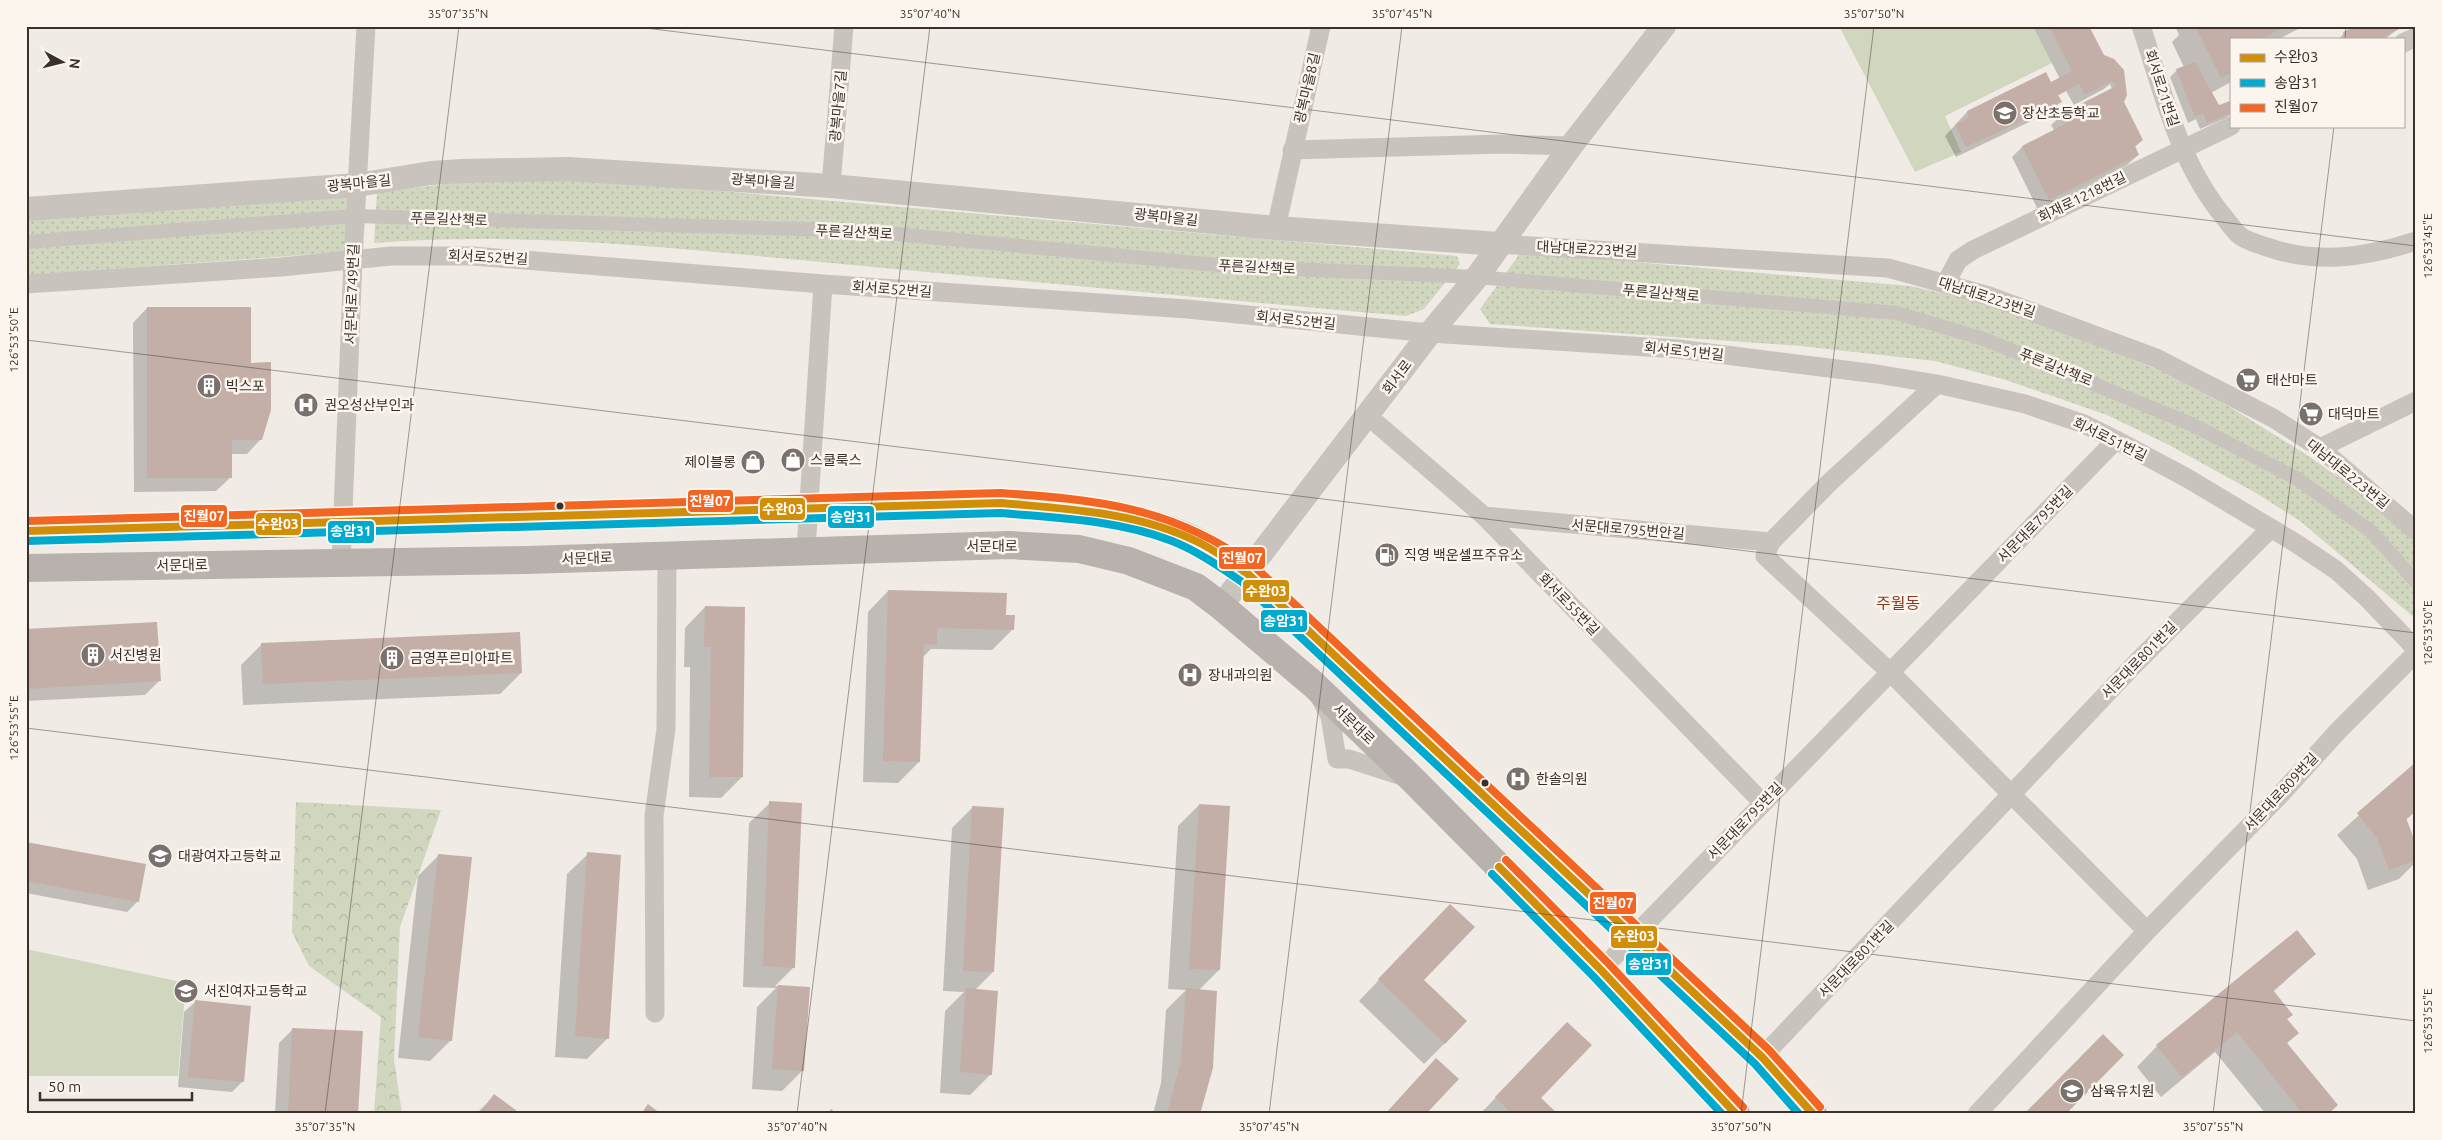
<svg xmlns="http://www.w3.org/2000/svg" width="2442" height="1140" font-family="Ubuntu,'Noto Sans KR',sans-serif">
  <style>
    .green { fill: url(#green-dots) }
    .forest { fill: url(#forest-crowns) }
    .pitch { fill: #d1d6bf }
    .shadow { fill: #0003 }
    .building { fill: #c3afa7 }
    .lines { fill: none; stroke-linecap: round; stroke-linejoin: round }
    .pedestrian { stroke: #c9c3be; stroke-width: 14 }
    .minor { stroke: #c9c3be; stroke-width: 19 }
    .tertiary { stroke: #c9c3be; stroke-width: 24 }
    .primary { stroke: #b8b1ad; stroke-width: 28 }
    .bus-1-casing { stroke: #fbf5ee; stroke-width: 11 }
    .bus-2-casing { stroke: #fbf5ee; stroke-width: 11 }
    .bus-3-casing { stroke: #fbf5ee; stroke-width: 11 }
    .bus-1 { stroke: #d18e09; stroke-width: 8 }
    .bus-2 { stroke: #00a9ce; stroke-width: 8 }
    .bus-3 { stroke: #f26522; stroke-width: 8 }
    .ticks { fill: none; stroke: #3b302b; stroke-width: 1; stroke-opacity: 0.45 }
    .bus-dot { fill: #3b302b; stroke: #fbf5ee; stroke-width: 2 }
    .labels { text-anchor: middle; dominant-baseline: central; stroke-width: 5; stroke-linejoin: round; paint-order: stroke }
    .street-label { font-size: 14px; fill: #3b302b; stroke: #fbf5ee }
    .poi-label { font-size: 14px; fill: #3b302b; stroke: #fbf5ee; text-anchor: start }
    .quarter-label { font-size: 16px; fill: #8c3b22; stroke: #fbf5ee }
    .line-badge { stroke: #fbf5ee; stroke-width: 2 }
    .badge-label { font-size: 14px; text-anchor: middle; font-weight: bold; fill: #fff }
    .neatline { fill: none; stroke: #3b302b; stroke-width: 2 }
    .ticks-label { font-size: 12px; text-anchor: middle; fill: #3b302b }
  </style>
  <defs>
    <pattern id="green-dots" width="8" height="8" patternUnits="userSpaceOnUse" patternTransform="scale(1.25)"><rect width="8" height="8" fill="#d1d6bf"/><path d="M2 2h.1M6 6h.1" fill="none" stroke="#b4b8a4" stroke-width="1.8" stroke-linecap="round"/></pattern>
    <pattern id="forest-crowns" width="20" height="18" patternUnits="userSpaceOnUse" patternTransform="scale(1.25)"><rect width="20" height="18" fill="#d1d6bf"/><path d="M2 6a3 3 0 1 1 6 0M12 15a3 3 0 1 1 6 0" fill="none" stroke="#b4b8a4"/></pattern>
  </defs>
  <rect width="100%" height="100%" fill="#f0ebe5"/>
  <path class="green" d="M573 178 1457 256 1460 264 1424 309 1406 316C1214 299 1023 281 831 263 681 249 525 231 374 243L377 193 475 180Z
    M347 193 346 252 26 275V217Z
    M1521 252 1910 286 1977 301 2032 319 2159 370 2230 407 2307 455 2371 500 2416 544V619L2300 521 2256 493 2169 445 2107 415 2006 380 1935 361 1801 346 1490 324 1480 309Z"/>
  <path class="forest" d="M296 802 441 810 400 927 394 1059 402 1114H374L381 1017 309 966 292 932Z"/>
  <path class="pitch" d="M1839 26H2033L2052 63 1945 116 1961 152 1915 172Z
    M26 949 186 983 178 1076H26Z"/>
  <path class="shadow" d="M2033 26H2087L2126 95 2114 87 2142 140 2134 148 2138 155 2127 165 2038 210 2012 157 2022 147 2054 130 2051 125 2062 115 2112 89 2110 84 2104 89 2074 105 2066 91 2057 96 2060 102 2050 112 1956 157 1945 136 1967 112 2051 84 2060 79Z
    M2175 26H2304L2279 39H2231V82L2211 93 2218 106H2231V114L2226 118 2200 129 2196 119 2188 123 2170 77 2177 70 2184 67 2172 42 2179 35Z
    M2398 29 2385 39H2339L2344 33Z
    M147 308 250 364 261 439 247 454H231V477L216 491 134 492 133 323Z
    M888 591 1013 629 992 650 931 649 922 658 919 762 898 783 863 782 868 612Z
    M705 607 742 777 721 798 689 797 690 667H684L685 628Z
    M26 631 159 681 145 695 26 701Z
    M262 644 521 673 500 694 243 705 241 665Z
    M2416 764V811L2406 820 2416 848V862L2399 879 2368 890 2357 859 2337 835Z
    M770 803 794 967 775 986 808 988 803 1070 782 1091 752 1089 757 1007 776 988 743 987 749 823Z
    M1199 805 1219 970 1199 990V1114H1153L1161 1083 1166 1010 1186 990 1168 989 1178 826Z
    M973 807 993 972 975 990 991 1074 970 1095 940 1093 945 1011 964 992 943 991 952 828Z
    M26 843 138 901 127 912 26 893Z
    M588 854 608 1038 587 1059 555 1057 567 874Z
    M439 855 451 1040 430 1061 398 1058 418 876Z
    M1430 926 1423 980 1445 1043 1424 1064 1359 1001Z
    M2315 954 2273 992 2286 1019 2297 1033 2286 1044 2328 1114H2266L2215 1052 2161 1097 2137 1067 2157 1046Z
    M195 1002 243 1081 232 1092 178 1087 184 1012Z
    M293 1029 357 1114H275L279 1043Z
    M1547 1044 1539 1098 1556 1114H1480Z
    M494 1096 514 1114H476Z"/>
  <path class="building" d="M2049 26H2089L2104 55 2114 59 2124 70 2127 95 2124 102 2143 140 2135 146 2139 155 2049 200 2022 146 2067 123 2061 114 2116 86 2112 81 2085 95 2079 84 2058 95 2062 102 1966 147 1955 125 1969 117 1967 111 2046 72 2051 82 2072 71Z
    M2195 26H2286L2261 39H2231V73L2221 78Z
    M2356 26H2398L2399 29 2380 39H2346L2343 32Z
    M2195 62 2219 105 2230 101 2231 103V113L2207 123 2203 113 2195 117 2176 69Z
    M147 307H251V363L271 362V410L262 440H232V478H147Z
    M888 590 1007 593 1006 615H1015L1014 630 937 628V645L924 644 920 762 883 761Z
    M705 606 745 607 743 777H709L711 647H704Z
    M157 622 161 681 26 689V629Z
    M520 632 522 673 263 684 261 643Z
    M2416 762V810L2406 818 2416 844V860L2389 870 2377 838 2357 813Z
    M769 801 802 803 795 968 763 966Z
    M1199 804 1230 806 1220 970 1189 969Z
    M972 806 1004 808 994 972 963 971Z
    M26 842 146 864 139 902 26 881Z
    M587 852 621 855 609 1039 575 1036Z
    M438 854 472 857 452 1041 418 1037Z
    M1450 904 1475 927 1424 980 1467 1021 1445 1044 1378 979Z
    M2297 930 2316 954 2273 990 2293 1015 2287 1019 2299 1033 2287 1043 2338 1105 2328 1114H2303L2237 1032 2182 1077 2156 1045Z
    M778 985 810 987 804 1071 772 1069Z
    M966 988 998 991 992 1075 960 1072Z
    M1186 988 1217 991 1213 1068 1200 1114H1167L1181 1061Z
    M195 1000 251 1006 244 1082 188 1077Z
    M1567 1022 1592 1045 1541 1098 1558 1114H1512L1495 1097Z
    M292 1028 363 1031 358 1114H288Z
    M2103 1034 2124 1055 2066 1114H2024Z
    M1436 1058 1459 1079 1426 1114H1385Z
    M494 1094 517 1111 515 1114H479Z
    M648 1104 661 1114H641Z
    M831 1109 837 1114H827Z"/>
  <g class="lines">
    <path class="pedestrian" d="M26 242 355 216 866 231 1227 266 1477 277 1897 313 1984 339 2191 424 2296 478 2372 532 2416 582"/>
    <path class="minor" d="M2141 26C2163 92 2179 163 2224 217 2229 223 2233 230 2239 235 2246 241 2258 244 2267 247 2317 265 2367 257 2416 241
      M2403 43 2416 37
      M1292 150 1502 144 1571 146
      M831 186 844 26
      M1276 228 1321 26
      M1499 244 1888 268 1989 296 2156 358 2273 418 2320 448 2416 531
      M1946 283 1958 260 1973 250 2231 126
      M26 284 281 267 391 256H473L823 284 1187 309 1430 333 1678 349 1877 374 1937 384 2025 404 2084 424 2116 440 2187 478 2294 542 2336 570 2367 598 2416 649
      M1368 416 1484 516 1762 802
      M2320 448 2416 401
      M1484 516 1771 542 1830 482 1937 384
      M1771 542 1765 556 1891 673 2147 931
      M806 550 823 284
      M341 563 353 259 366 26
      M1320 698 1330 716 1337 759H1349L1405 777
      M1601 970 2116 440
      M655 1013 654 816 666 729 667 554
      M1762 1057 2134 665 2270 529
      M1977 1114 2147 931 2280 795 2339 730 2416 653"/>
    <path class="tertiary" d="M26 209 357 185 431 173 462 171 568 169 831 186 1276 228 1499 244
      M1221 606 1430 333 1477 277 1571 146 1664 26"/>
    <path class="primary" d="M26 531 1001 503C1064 509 1139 512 1196 541 1214 550 1231 562 1248 574L1762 1057 1813 1114
      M26 568 527 560 1009 545 1079 549 1129 561 1196 587 1221 606 1313 684 1412 779 1601 970 1736 1114"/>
    <defs>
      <path id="bus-1" d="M26 531 1001 503C1067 509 1136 512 1196 541 1215 550 1231 562 1248 574L1762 1057 1813 1114
        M1499 867 1601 970 1736 1114"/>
      <path id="bus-2" d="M26 541 1001 513C1057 518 1118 520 1172 541 1197 551 1219 566 1242 582L1755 1064 1799 1114
        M1492 874 1594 977 1722 1114"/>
      <path id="bus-3" d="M26 521 1001 493C1098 500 1174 507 1255 567L1769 1050 1820 1107
        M1506 860 1608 963 1743 1107"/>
    </defs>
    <use href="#bus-1" class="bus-1-casing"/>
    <use href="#bus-2" class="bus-2-casing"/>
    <use href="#bus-3" class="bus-3-casing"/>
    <use href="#bus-1" class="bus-1"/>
    <use href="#bus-2" class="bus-2"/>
    <use href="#bus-3" class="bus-3"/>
  </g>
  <path class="ticks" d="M629 26 2416 246M2345 39 2346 26M26 340 2416 633M26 728 2416 1021M325 1114 459 26M797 1114 930 26M1269 1114 1402 26M1741 1114 1874 26M2213 1114 2334 126"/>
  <defs>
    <symbol id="school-disc" viewBox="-11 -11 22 22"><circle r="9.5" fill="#7a716c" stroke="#fbf5ee"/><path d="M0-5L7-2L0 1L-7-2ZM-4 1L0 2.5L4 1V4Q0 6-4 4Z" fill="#fff"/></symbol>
    <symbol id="supermarket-disc" viewBox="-11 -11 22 22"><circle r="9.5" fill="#7a716c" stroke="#fbf5ee"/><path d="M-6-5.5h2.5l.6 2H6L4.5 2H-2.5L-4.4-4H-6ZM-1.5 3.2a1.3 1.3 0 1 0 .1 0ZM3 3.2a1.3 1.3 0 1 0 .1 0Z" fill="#fff"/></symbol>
    <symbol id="building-disc" viewBox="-11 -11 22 22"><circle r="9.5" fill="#7a716c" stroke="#fbf5ee"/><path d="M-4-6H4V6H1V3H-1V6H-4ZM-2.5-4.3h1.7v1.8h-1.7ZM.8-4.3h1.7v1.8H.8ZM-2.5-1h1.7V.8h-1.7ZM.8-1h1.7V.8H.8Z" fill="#fff"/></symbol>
    <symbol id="hospital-disc" viewBox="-11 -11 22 22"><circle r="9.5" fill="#7a716c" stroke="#fbf5ee"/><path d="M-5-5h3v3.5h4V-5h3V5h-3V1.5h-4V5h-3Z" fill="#fff"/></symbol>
    <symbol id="shop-disc" viewBox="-11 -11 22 22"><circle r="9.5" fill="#7a716c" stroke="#fbf5ee"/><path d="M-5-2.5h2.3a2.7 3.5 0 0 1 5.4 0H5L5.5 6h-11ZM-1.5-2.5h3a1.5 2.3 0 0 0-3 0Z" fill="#fff"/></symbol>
    <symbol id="fuel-disc" viewBox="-11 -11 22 22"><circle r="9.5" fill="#7a716c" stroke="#fbf5ee"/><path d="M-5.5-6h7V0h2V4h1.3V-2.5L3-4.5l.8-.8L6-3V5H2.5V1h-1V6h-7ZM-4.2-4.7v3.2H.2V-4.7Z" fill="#fff"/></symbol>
  </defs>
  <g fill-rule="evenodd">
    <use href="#school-disc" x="1991" y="99" width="28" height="28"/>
    <use href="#supermarket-disc" x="2234" y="366" width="28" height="28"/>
    <use href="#building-disc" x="195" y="372" width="28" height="28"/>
    <use href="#hospital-disc" x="292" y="391" width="28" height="28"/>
    <use href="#supermarket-disc" x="2297" y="400" width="28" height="28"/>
    <use href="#shop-disc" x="779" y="446" width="28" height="28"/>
    <use href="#shop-disc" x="739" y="448" width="28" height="28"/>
    <use href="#fuel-disc" x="1373" y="541" width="28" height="28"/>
    <use href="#building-disc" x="79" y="641" width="28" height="28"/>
    <use href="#building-disc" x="378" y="644" width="28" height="28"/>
    <use href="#hospital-disc" x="1176" y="661" width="28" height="28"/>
    <use href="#hospital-disc" x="1504" y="765" width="28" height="28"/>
    <use href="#school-disc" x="146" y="842" width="28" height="28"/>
    <use href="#school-disc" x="172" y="977" width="28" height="28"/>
    <use href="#school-disc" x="2058" y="1077" width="28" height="28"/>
  </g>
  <g class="bus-dot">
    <circle cx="560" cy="506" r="4.5"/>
    <circle cx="1485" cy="783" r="4.5"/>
  </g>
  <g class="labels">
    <g class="street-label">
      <text transform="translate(1307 88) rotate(-77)">광복마을8길</text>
      <text transform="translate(2162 88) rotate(72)">회서로21번길</text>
      <text transform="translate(838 106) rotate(-85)">광복마을7길</text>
      <text transform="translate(763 181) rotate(4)">광복마을길</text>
      <text transform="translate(359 183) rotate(-6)">광복마을길</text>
      <text transform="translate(2082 197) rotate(-26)">회재로1218번길</text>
      <text transform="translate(1166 217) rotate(6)">광복마을길</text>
      <text transform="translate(449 219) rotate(2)">푸른길산책로</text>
      <text transform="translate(854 232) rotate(3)">푸른길산책로</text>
      <text transform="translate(1587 249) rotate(3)">대남대로223번길</text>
      <text transform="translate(488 257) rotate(3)">회서로52번길</text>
      <text transform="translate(1257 267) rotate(3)">푸른길산책로</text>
      <text transform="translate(892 289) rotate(4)">회서로52번길</text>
      <text transform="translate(1661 293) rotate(5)">푸른길산책로</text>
      <text transform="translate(352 294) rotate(-88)">서문대로749번길</text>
      <text transform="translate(1987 297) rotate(18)">대남대로223번길</text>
      <text transform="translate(1296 320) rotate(6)">회서로52번길</text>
      <text transform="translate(1684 351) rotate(6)">회서로51번길</text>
      <text transform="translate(2056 367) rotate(22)">푸른길산책로</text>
      <text transform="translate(1397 377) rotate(-53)">회서로</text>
      <text transform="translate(2110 439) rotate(26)">회서로51번길</text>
      <text transform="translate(2348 474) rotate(39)">대남대로223번길</text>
      <text transform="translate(2035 524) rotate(-46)">서문대로795번길</text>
      <text transform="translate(1628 529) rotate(5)">서문대로795번안길</text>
      <text x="992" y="546">서문대로</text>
      <text transform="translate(587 558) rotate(-2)">서문대로</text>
      <text transform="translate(182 565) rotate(-1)">서문대로</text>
      <text transform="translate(1569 604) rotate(46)">회서로55번길</text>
      <text transform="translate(2139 660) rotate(-46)">서문대로801번길</text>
      <text transform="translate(1354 724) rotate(44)">서문대로</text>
      <text transform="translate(2281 792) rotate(-47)">서문대로809번길</text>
      <text transform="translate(1745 821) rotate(-46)">서문대로795번길</text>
      <text transform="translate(1856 959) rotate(-46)">서문대로801번길</text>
    </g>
    <g class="poi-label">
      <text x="2022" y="113">장산초등학교</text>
      <text x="2266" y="380">태산마트</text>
      <text x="226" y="386">빅스포</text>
      <text x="324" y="405">권오성산부인과</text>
      <text x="2328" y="414">대덕마트</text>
      <text x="810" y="460">스쿨룩스</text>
      <text x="736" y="462" text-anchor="end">제이블롱</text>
      <text x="1404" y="555">직영 백운셀프주유소</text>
      <text x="110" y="655">서진병원</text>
      <text x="410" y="658">금영푸르미아파트</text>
      <text x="1208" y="675">장내과의원</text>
      <text x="1536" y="779">한솔의원</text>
      <text x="178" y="856">대광여자고등학교</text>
      <text x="204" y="991">서진여자고등학교</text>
      <text x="2090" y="1091">삼육유치원</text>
    </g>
    <g class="quarter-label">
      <text x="1898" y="603">주월동</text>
    </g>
  </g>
  <g class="line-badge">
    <rect x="687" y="489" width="47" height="24" rx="5" fill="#f26522"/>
    <rect x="759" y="497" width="47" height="24" rx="5" fill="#d18e09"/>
    <rect x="180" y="504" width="48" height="24" rx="5" fill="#f26522"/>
    <rect x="827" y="505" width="48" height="24" rx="5" fill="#00a9ce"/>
    <rect x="255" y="512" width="47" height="24" rx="5" fill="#d18e09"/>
    <rect x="327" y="520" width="48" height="24" rx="5" fill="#00a9ce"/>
    <rect x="1218" y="546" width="48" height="24" rx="5" fill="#f26522"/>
    <rect x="1242" y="579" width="48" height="24" rx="5" fill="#d18e09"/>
    <rect x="1260" y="609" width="48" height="24" rx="5" fill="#00a9ce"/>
    <rect x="1589" y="891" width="48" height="24" rx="5" fill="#f26522"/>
    <rect x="1610" y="925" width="48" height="24" rx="5" fill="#d18e09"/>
    <rect x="1625" y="952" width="47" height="24" rx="5" fill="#00a9ce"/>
  </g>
  <g class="badge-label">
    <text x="710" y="506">진월07</text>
    <text x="783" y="514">수완03</text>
    <text x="204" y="521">진월07</text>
    <text x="851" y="522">송암31</text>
    <text x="278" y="529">수완03</text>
    <text x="351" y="536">송암31</text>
    <text x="1242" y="563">진월07</text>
    <text x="1266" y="596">수완03</text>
    <text x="1284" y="626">송암31</text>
    <text x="1613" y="908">진월07</text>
    <text x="1634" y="941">수완03</text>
    <text x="1649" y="969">송암31</text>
  </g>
  <rect width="2442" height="1140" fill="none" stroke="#fbf5ee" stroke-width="55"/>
  <rect x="2230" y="38" width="175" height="90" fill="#fbf5ee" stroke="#aea6a0"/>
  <rect x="2240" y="54" width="25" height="8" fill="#d18e09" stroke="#aea6a0"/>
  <text x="2274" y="62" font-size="15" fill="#3b302b">수완03</text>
  <rect x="2240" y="79" width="25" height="8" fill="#00a9ce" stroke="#aea6a0"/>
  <text x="2274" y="88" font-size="15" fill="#3b302b">송암31</text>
  <rect x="2240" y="104" width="25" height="8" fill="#f26522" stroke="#aea6a0"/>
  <text x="2274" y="112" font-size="15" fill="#3b302b">진월07</text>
  <g transform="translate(62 62) rotate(97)" stroke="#fbf5ee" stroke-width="4" paint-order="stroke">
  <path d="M0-4L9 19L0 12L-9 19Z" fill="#3b302b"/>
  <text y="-8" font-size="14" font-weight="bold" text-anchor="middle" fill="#3b302b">N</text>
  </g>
  <path d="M40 1092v8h152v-8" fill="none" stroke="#3b302b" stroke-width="2.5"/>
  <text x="48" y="1092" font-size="15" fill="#3b302b" stroke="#fbf5ee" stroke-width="4" paint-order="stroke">50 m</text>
  <rect x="28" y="28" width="2386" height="1084" class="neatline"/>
  <g class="ticks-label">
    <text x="458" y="18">35°07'35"N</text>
    <text x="930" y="18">35°07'40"N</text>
    <text x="1402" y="18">35°07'45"N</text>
    <text x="1874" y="18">35°07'50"N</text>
    <text transform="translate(2428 246) rotate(-90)" y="4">126°53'45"E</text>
    <text transform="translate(14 340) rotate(-90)" y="4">126°53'50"E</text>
    <text transform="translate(2428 633) rotate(-90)" y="4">126°53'50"E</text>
    <text transform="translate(14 728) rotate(-90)" y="4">126°53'55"E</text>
    <text transform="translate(2428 1021) rotate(-90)" y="4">126°53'55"E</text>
    <text x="325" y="1131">35°07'35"N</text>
    <text x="797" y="1131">35°07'40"N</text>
    <text x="1269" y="1131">35°07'45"N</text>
    <text x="1741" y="1131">35°07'50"N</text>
    <text x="2213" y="1131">35°07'55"N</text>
  </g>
</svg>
